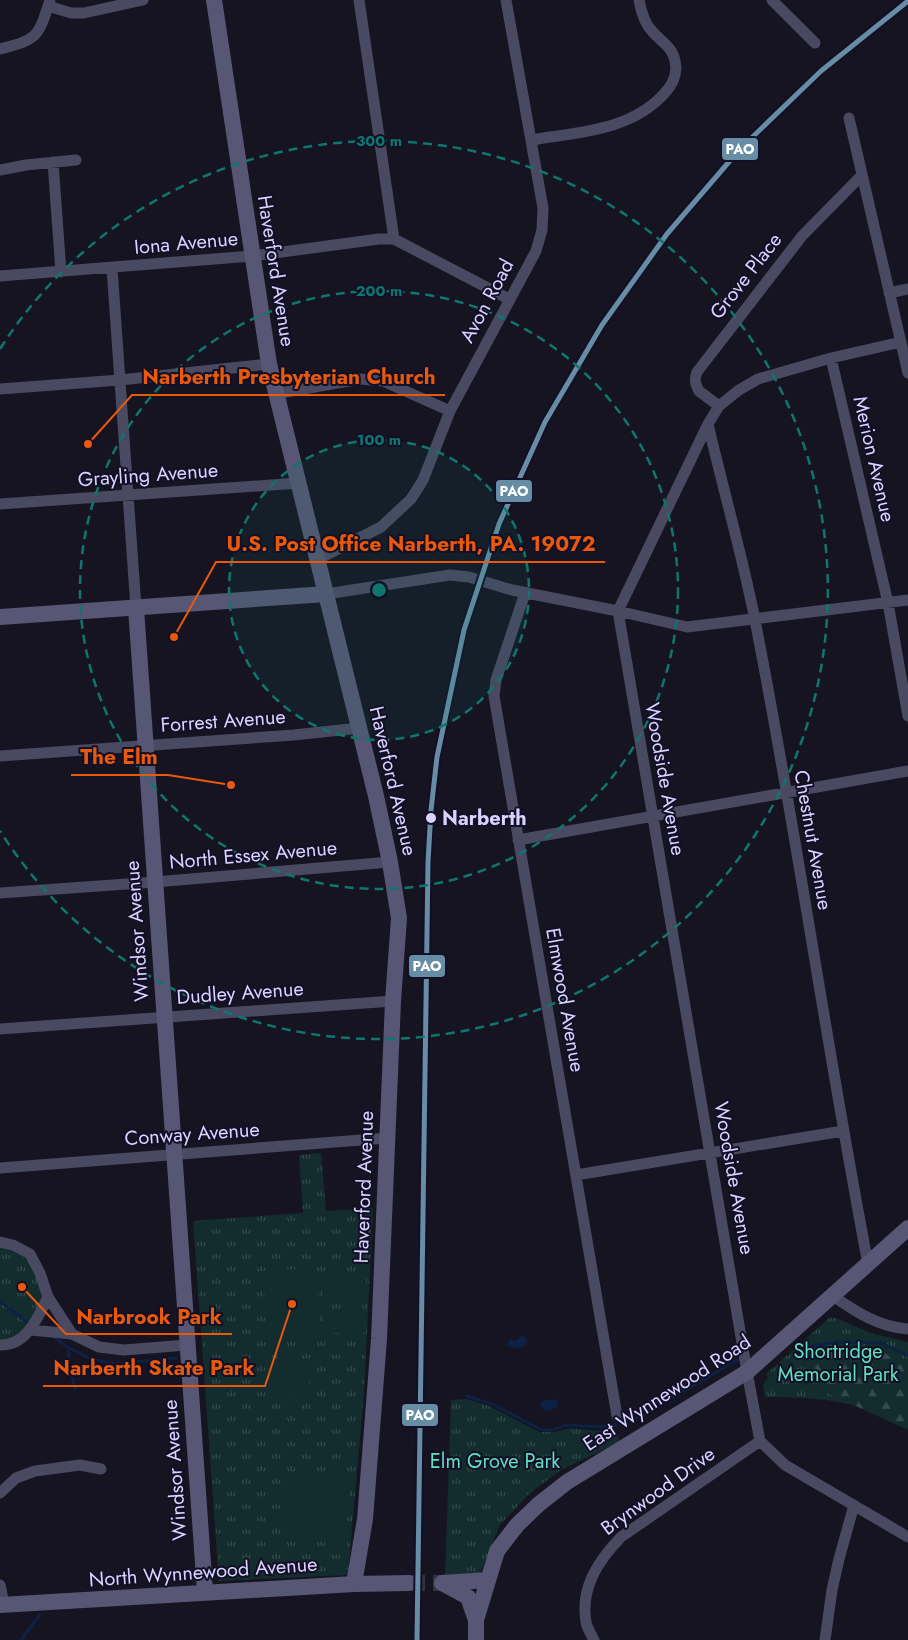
<svg xmlns="http://www.w3.org/2000/svg" width="908" height="1640" font-family="Jost,sans-serif">
  <style>
    .grass { fill: url(#grass-tufts) }
    .forest { fill: url(#forest-firs) }
    .garden { fill: #132c2d }
    .water { fill: #0d2144 }
    .lines { fill: none; stroke-linecap: round; stroke-linejoin: round }
    .stream { stroke: #0d2144; stroke-width: 3 }
    .secondary-tunnel { stroke: #333142; stroke-width: 16; stroke-dasharray: 16 8; stroke-linecap: butt }
    .street { stroke: #4a4962; stroke-width: 11 }
    .secondary { stroke: #575674; stroke-width: 16 }
    .rail-1-casing { stroke: #130f26; stroke-width: 9 }
    .rail-1 { stroke: #668da4; stroke-width: 5 }
    .ring { fill: none; stroke: #0f766e; stroke-width: 2.5; stroke-dasharray: 9 6 }
    .stop-dot { fill: #d9d4ff; stroke: #130f26; stroke-width: 2 }
    .labels { text-anchor: middle; dominant-baseline: central; stroke-width: 4; stroke-linejoin: round; paint-order: stroke }
    .street-label { font-size: 20px; fill: #d9d4ff; stroke: #130f26 }
    .stop-label { font-size: 20px; font-weight: bold; fill: #d9d4ff; stroke: #130f26; text-anchor: start }
    .park-label { font-size: 20px; fill: #5fe0c0; stroke: #130f26 }
    .centre { fill: #0f766e; stroke: #130f26; stroke-width: 2.5 }
    .ring-label { font-size: 15px; text-anchor: middle; font-weight: bold; fill: #0f766e; stroke: #130f26; stroke-width: 4; stroke-linejoin: round; paint-order: stroke }
    .leader { fill: none; stroke: #e8590c; stroke-width: 2 }
    .callout-dot { fill: #e8590c; stroke: #130f26; stroke-width: 2 }
    .callout-label { font-size: 21px; text-anchor: middle; font-weight: bold; fill: #e8590c; stroke: #130f26; stroke-width: 4; stroke-linejoin: round; paint-order: stroke }
    .line-badge { stroke: #130f26; stroke-width: 2 }
    .badge-label { font-size: 14px; text-anchor: middle; font-weight: bold; fill: #fff }
  </style>
  <defs>
    <pattern id="grass-tufts" width="24" height="20" patternUnits="userSpaceOnUse" patternTransform="scale(1.25)"><rect width="24" height="20" fill="#132c2d"/><path d="M3 7l-1-3M5 7V3M7 7l1-3M15 17l-1-3M17 17v-4M19 17l1-3" fill="none" stroke="#354a4c"/></pattern>
    <pattern id="forest-firs" width="22" height="20" patternUnits="userSpaceOnUse" patternTransform="scale(1.25)"><rect width="22" height="20" fill="#132c2d"/><path d="M5 1l3.5 6h-7zM16 11l3.5 6h-7z" fill="#354a4c"/></pattern>
  </defs>
  <rect width="100%" height="100%" fill="#161421"/>
  <path class="grass" d="M321 1153 326 1211 373 1208 364 1394 348 1575 219 1581 193 1221 303 1213 299 1155Z
    M0 1242 30 1254 48 1297 31 1330 0 1345Z
    M829 1318H836L871 1333 908 1342V1424C890 1418 872 1409 853 1405 824 1398 795 1397 765 1397L763 1385 768 1378 766 1374Z
    M467 1399 489 1406 540 1432H555L571 1428 599 1431 615 1428 620 1442 561 1470 530 1493 500 1525 478 1578H445L451 1400Z"/>
  <path class="forest" d="M842 1348 886 1354 908 1366V1430L823 1391 804 1352Z"/>
  <path class="garden" d="M317 1268 321 1338 267 1341 263 1271Z
    M323 1278H366L367 1301 323 1302Z
    M366 1309V1333H324V1310Z
    M279 1352H284L285 1357 315 1368 302 1401 269 1388 280 1360 278 1358Z
    M323 1473C330 1474 337 1475 343 1478 356 1486 344 1519 341 1532L343 1537 340 1543H335L329 1537 293 1534 284 1529C276 1497 292 1477 323 1473Z"/>
  <path class="water" d="M522 1335 528 1341C523 1349 515 1351 507 1345L510 1340H517Z
    M555 1399 559 1402 556 1408 552 1409V1411L544 1410 540 1406 542 1401Z"/>
  <g class="lines">
    <path class="stream" d="M0 1301 27 1322
      M55 1338 69 1348 89 1358 111 1364 176 1358
      M69 1348 68 1359 75 1389
      M798 1348 838 1342 881 1343 908 1356
      M467 1396 494 1405 542 1430H552L566 1425 599 1427 625 1423 645 1414 737 1360
      M21 1640 40 1615"/>
    <path class="secondary-tunnel" d="M409 1583H442"/>
    <path class="street" d="M359 0 394 239
      M772 0 815 43
      M48 6 71 13H84L143 0
      M0 49C38 39 38 38 50 0
      M849 118 908 373
      M532 140C578 132 629 131 663 95 672 86 678 74 675 61 673 47 660 41 652 31 644 23 641 11 639 0
      M53 162 61 272
      M0 170 26 165 76 160
      M112 268 136 608
      M0 276 252 256 379 239H394L509 299
      M889 293 908 289
      M901 342 831 358 758 379 739 390 719 406 708 424 618 611 747 1372 760 1441 785 1465 908 1537
      M831 358 888 603 908 716
      M0 389 120 380 269 364
      M275 394 360 379 383 381 450 411
      M719 406 699 391C695 384 694 379 697 372L802 236 862 175
      M708 424C723 489 742 554 755 620 797 834 827 1050 868 1264
      M0 504 299 483
      M318 559 381 527 411 499 423 480 450 411 536 251 542 230 543 208 506 0
      M525 593 496 680 494 696 617 1416
      M326 594 450 575 469 577 512 590 618 611 687 627 908 600
      M0 756 294 735 359 728
      M518 840 908 771
      M0 893 155 882 390 862
      M0 1029 393 1001
      M0 1168 387 1138
      M576 1175 843 1131
      M0 1242 13 1245 30 1254 40 1273 48 1297 72 1334
      M833 1296C856 1312 879 1327 908 1329
      M31 1330 72 1334 99 1347 124 1350 187 1345
      M0 1345C27 1346 38 1317 48 1297
      M0 1493 16 1478 35 1471 80 1465 101 1469
      M0 1585 4 1604
      M594 1640C591 1634 587 1628 586 1622 580 1587 599 1560 621 1537L760 1441
      M825 1640 832 1590 839 1559 854 1505"/>
    <path class="secondary" d="M214 0 269 364 376 796 390 862 399 918 393 1001 379 1339 365 1519 354 1584
      M136 608 205 1592
      M0 617 326 594
      M442 1583 468 1597 476 1620
      M442 1583 488 1580
      M0 1605 354 1584 409 1583
      M476 1640V1620L497 1551 517 1525 539 1504 567 1482 747 1372 908 1228"/>
    <defs>
      <path id="rail-1" d="M417 1640 428 862 431 810 437 757 464 630 499 524 545 422 602 325 667 234 740 149 821 71 908 1"/>
    </defs>
    <use href="#rail-1" class="rail-1-casing"/>
    <use href="#rail-1" class="rail-1"/>
  </g>
  <circle cx="379" cy="590" r="150" fill="#0f766e" fill-opacity=".12"/>
  <g class="ring">
    <circle cx="379" cy="590" r="150"/>
    <circle cx="379" cy="590" r="299"/>
    <path d="M0 349A449 449 0 1 1 0 831"/>
  </g>
  <circle class="stop-dot" cx="431" cy="818" r="6"/>
  <g class="labels">
    <g class="street-label">
      <text transform="translate(186 243) rotate(-5)">Iona Avenue</text>
      <text transform="translate(276 271) rotate(81)">Haverford Avenue</text>
      <text transform="translate(746 276) rotate(-52)">Grove Place</text>
      <text transform="translate(487 301) rotate(-62)">Avon Road</text>
      <text transform="translate(874 459) rotate(77)">Merion Avenue</text>
      <text transform="translate(148 475) rotate(-4)">Grayling Avenue</text>
      <text transform="translate(223 721) rotate(-4)">Forrest Avenue</text>
      <text transform="translate(665 779) rotate(80)">Woodside Avenue</text>
      <text transform="translate(393 781) rotate(77)">Haverford Avenue</text>
      <text transform="translate(813 840) rotate(80)">Chestnut Avenue</text>
      <text transform="translate(253 855) rotate(-5)">North Essex Avenue</text>
      <text transform="translate(137 931) rotate(-94)">Windsor Avenue</text>
      <text transform="translate(240 993) rotate(-4)">Dudley Avenue</text>
      <text transform="translate(565 1000) rotate(80)">Elmwood Avenue</text>
      <text transform="translate(192 1134) rotate(-4)">Conway Avenue</text>
      <text transform="translate(734 1178) rotate(80)">Woodside Avenue</text>
      <text transform="translate(364 1187) rotate(-88)">Haverford Avenue</text>
      <text transform="translate(667 1393) rotate(-33)">East Wynnewood Road</text>
      <text transform="translate(175 1470) rotate(-94)">Windsor Avenue</text>
      <text transform="translate(658 1491) rotate(-36)">Brynwood Drive</text>
      <text transform="translate(203 1572) rotate(-4)">North Wynnewood Avenue</text>
    </g>
    <g class="stop-label">
      <text x="442" y="818">Narberth</text>
    </g>
    <g class="park-label">
      <text x="838" y="1351">Shortridge<tspan x="838" dy="23">Memorial Park</tspan></text>
      <text x="495" y="1461">Elm Grove Park</text>
    </g>
  </g>
  <circle cx="379" cy="590" r="8" class="centre"/>
  <g class="ring-label">
    <text x="379" y="146">300 m</text>
    <text x="379" y="296">200 m</text>
    <text x="379" y="445">100 m</text>
  </g>
  <path class="leader" d="M88 444L132 395H445M174 637L216 562H605M231 785L168 775H71M22 1287L66 1334H232M292 1304L265 1386H43"/>
  <g class="callout-dot">
    <circle cx="88" cy="444" r="5"/>
    <circle cx="174" cy="637" r="5"/>
    <circle cx="231" cy="785" r="5"/>
    <circle cx="22" cy="1287" r="5"/>
    <circle cx="292" cy="1304" r="5"/>
  </g>
  <g class="callout-label">
    <text x="289" y="384">Narberth Presbyterian Church</text>
    <text x="411" y="551">U.S. Post Office Narberth, PA. 19072</text>
    <text x="119" y="764">The Elm</text>
    <text x="149" y="1324">Narbrook Park</text>
    <text x="154" y="1375">Narberth Skate Park</text>
  </g>
  <g class="line-badge">
    <rect x="721" y="137" width="38" height="24" rx="5" fill="#668da4"/>
    <rect x="495" y="479" width="38" height="24" rx="5" fill="#668da4"/>
    <rect x="408" y="954" width="38" height="24" rx="5" fill="#668da4"/>
    <rect x="401" y="1403" width="38" height="24" rx="5" fill="#668da4"/>
  </g>
  <g class="badge-label">
    <text x="740" y="154">PAO</text>
    <text x="514" y="496">PAO</text>
    <text x="427" y="971">PAO</text>
    <text x="420" y="1420">PAO</text>
  </g>
</svg>
